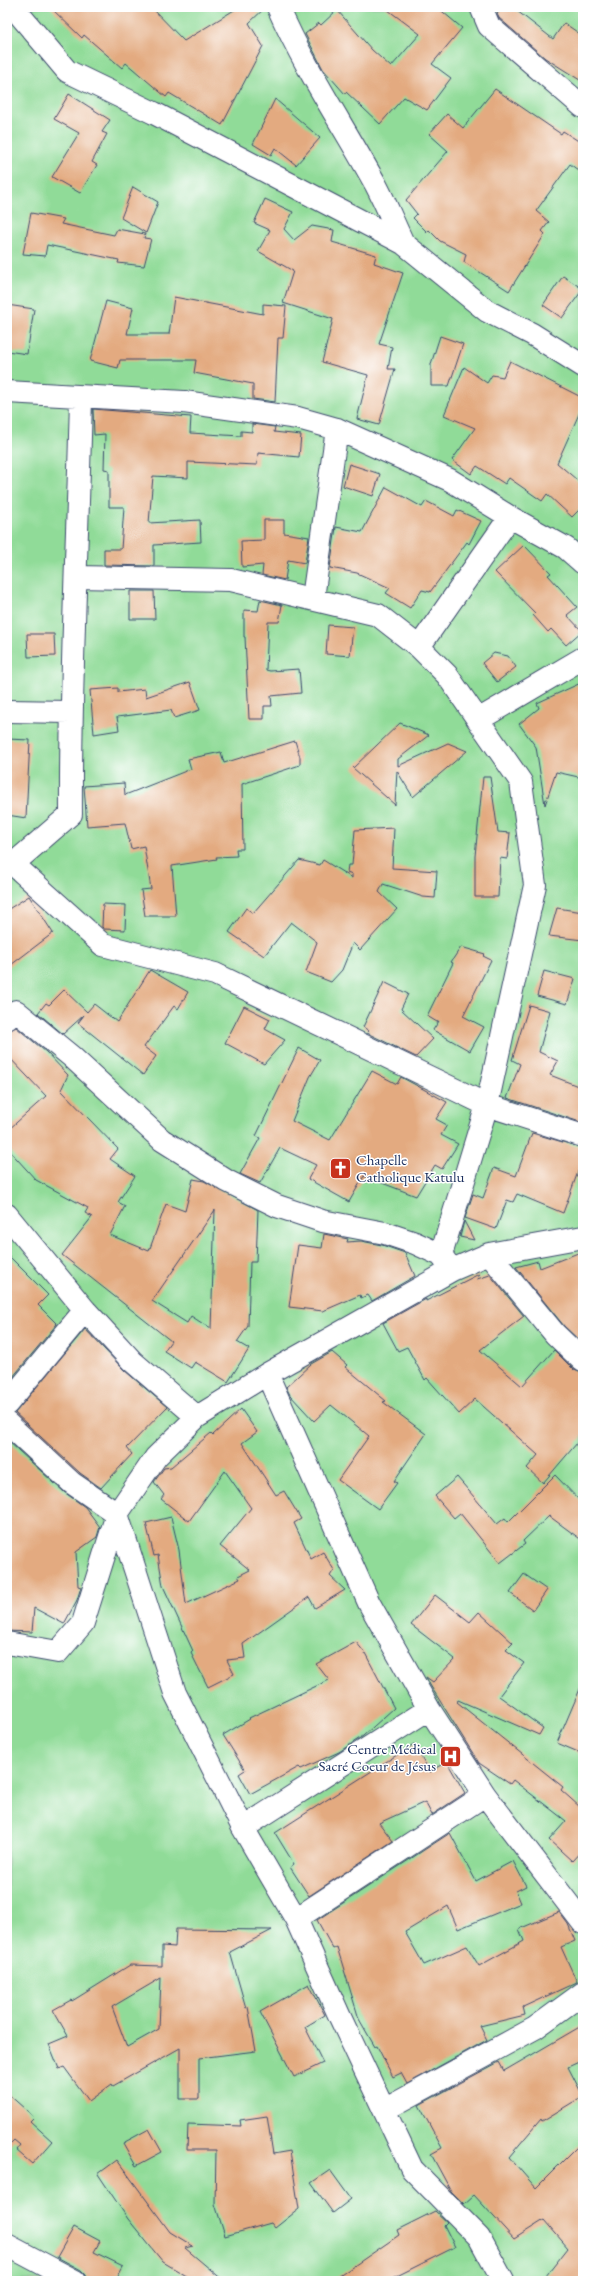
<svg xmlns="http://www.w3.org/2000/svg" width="590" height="2288" font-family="'EB Garamond',serif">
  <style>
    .green { fill: #90db98; stroke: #56857b }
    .building { fill: #e3aa80; fill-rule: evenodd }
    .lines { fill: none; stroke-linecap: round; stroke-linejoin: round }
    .minor-casing { stroke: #3b496c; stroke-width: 24 }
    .minor { stroke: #fff; stroke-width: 22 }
    .labels { text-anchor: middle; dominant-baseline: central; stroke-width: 3; stroke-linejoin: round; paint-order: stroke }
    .poi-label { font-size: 15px; fill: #1b2f5e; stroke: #fff; text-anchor: start }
  </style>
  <rect width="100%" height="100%" fill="#fff"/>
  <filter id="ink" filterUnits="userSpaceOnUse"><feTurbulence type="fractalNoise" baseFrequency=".025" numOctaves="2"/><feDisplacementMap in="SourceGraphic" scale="8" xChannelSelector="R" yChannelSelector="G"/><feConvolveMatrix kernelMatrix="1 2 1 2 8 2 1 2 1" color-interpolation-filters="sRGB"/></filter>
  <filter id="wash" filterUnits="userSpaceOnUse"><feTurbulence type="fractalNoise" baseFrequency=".012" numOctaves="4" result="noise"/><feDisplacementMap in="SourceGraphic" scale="16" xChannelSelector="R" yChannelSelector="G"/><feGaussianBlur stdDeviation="0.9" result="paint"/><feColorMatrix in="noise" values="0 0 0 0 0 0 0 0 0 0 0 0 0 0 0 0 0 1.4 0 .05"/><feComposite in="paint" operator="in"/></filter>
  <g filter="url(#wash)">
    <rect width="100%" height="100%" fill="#f3daba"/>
    <path class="green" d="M7 7H583V2281H7Z"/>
    <g id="blocks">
      <path class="building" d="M50 7H151L184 41 239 7H266L249 23 263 46 222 125 169 93 166 97 126 63 122 68 84 35 82 38Z
        M384 7H437L462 28 432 64 451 78 427 110 404 97 380 124 346 92 345 94 323 69 305 34 319 23 321 25 337 10 372 50 391 67 420 34Z
        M503 7H512L553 39 564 23 583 36V82L545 58 499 18 497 14Z
        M495 89 561 134 563 131 583 144V174L570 164 536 211 549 222 542 231 545 234 509 291 464 262 466 254 440 241 429 230 427 232 413 218 417 214 406 200 448 151 429 134 447 114 463 128Z
        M69 94 110 120 102 132 107 134 92 162 97 165 80 193 52 177 79 133 54 119Z
        M275 99 320 138 296 165 275 148 271 155 253 144Z
        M133 187 158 202 146 233 121 218Z
        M265 199 293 212 284 229 294 240 312 226 334 230 332 242 376 255 374 263 403 273 379 344 392 347 388 369H395L379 425 357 419 368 375 322 362 333 319 283 303 293 271 258 251 270 230 254 223Z
        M31 213 64 219 61 224 114 235 117 229 145 234 144 238 151 239 144 266 118 263 119 260 47 245 45 256 23 254Z
        M563 276 583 289 562 318 543 305Z
        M174 297 263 314V304L286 306 283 338H278L275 402 253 399V384L194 373 196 360H120L118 368 90 361 106 301 133 308 127 334H169Z
        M7 305 34 309 27 354 7 351Z
        M440 336 463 344 449 386H431V364Z
        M510 361 583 398V405L557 463 583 485V506L572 517 547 494 542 501 509 478 505 484 477 466 471 474 452 460 475 428 444 415 464 367 487 383 492 375 503 377Z
        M93 409 191 417 190 433 241 436V431L252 432V424L275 427 274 432 301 435 299 457 258 453 257 465 188 462V478L153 476 149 523 200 520 201 542 154 545V566L104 565V549H121L124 507H109V470L104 469 105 434 94 435Z
        M349 464 380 474 373 496 343 486Z
        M386 487 422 507 426 501 454 516 457 510 481 521 469 544 467 542 430 592 422 590 410 608 386 593 390 588 357 573 330 568 336 527 362 532Z
        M264 520H284V533L309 537 305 563 288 560 285 580 262 575 263 565 242 567 241 541 264 540Z
        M524 545 551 573 548 575 577 607 567 615 582 631 566 645 551 629 548 632 533 615 535 613 495 572Z
        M130 591H154L155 619H130Z
        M260 600 282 605 279 622H268L266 670 270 671 299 669 301 693 271 696 272 706H264V719H249L245 637H244V610L258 611Z
        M328 625 353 627 350 656 326 654Z
        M27 634H54L55 656 28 657Z
        M494 653 508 656 516 667 497 682 482 663Z
        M190 682 200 710 174 718 171 710 117 717 119 730 94 734 90 690 118 688V692L145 689 146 697Z
        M583 682V778L556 772 545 805 536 747 519 724 539 708 537 703Z
        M400 723 429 735 398 759V766L448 743 467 751 413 797 397 771 395 805 353 768Z
        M7 739 30 740 26 818 7 815Z
        M295 741 300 757V765L242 784 243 849H236L237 856 216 857 217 859 172 866 176 916H145L141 890 151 889 144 846 131 849 125 823 87 826 84 786 124 783 125 795 191 769 188 759 221 752 224 763Z
        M483 777H490L498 832 510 833 507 859 500 858 498 897H475V856Z
        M394 828 392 868 437 871 435 898 423 897 383 884 379 892 397 909 360 950 353 943 342 970 331 982 306 972 317 942 291 922 264 956 229 932 246 908 253 913 299 860 320 865 323 860 352 878V874L347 872 348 865H352L355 830Z
        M29 896 53 933 7 968V910Z
        M103 904 126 905 125 930 104 929 102 927Z
        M557 908 583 912V940L549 936Z
        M461 947 485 954 483 956 491 960 463 1016 484 1027 470 1051 433 1030 439 1021 437 1022 427 1016 453 963 451 962Z
        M150 970 188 992 178 1009 174 1006 144 1047 156 1056 143 1075 78 1023 84 1015 63 1034 38 1013 46 1003 49 1005 64 990 87 1012 94 1004 117 1022Z
        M544 971 575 979 567 1004 537 996Z
        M384 982 408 994 401 1009 433 1039 416 1057 367 1033 369 1031 363 1027Z
        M529 1005 550 1011 539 1052 558 1061 550 1075 583 1088V1123L507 1098 520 1064 512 1060Z
        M244 1006 270 1019 265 1029 285 1040 264 1064 225 1043Z
        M16 1027 46 1052 68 1075 61 1090 118 1149 110 1159 135 1176 118 1202 125 1206 110 1235 149 1251 166 1204 185 1211 193 1179 204 1181 258 1210 256 1262H250L248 1326 237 1342 249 1349 228 1382 195 1362 191 1368 164 1351 171 1341 62 1255 92 1217 85 1213 88 1208 36 1180 7 1148V1131L46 1096 7 1055V1031ZM215 1210 211 1329 191 1316 187 1323 152 1301Z
        M299 1048 320 1060 310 1077 292 1121 330 1140 372 1071 397 1084 401 1077 447 1102 436 1119 447 1125 441 1135 458 1144 442 1169 435 1165 416 1196 364 1176 349 1202 308 1179 316 1165 280 1148 260 1183 240 1174 260 1138 256 1136Z
        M532 1133 583 1148V1158L563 1213 517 1194 513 1202 507 1200 496 1229 465 1218 473 1194 483 1198 494 1168 516 1176Z
        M464 1221 474 1240 460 1237Z
        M324 1234 348 1239 347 1242 361 1241 382 1245 405 1253 415 1276 372 1301 368 1295 361 1298 360 1295 323 1311 289 1307 298 1245 322 1248Z
        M583 1251V1344L564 1326 516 1267 538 1261 540 1268Z
        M7 1254 48 1295 38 1305 57 1324 7 1384Z
        M479 1274 477 1279 490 1275 524 1316 480 1350 522 1386 554 1350 574 1370 583 1373V1436L543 1483 527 1468 538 1455 475 1399 459 1414 427 1378 425 1380 407 1347 398 1351 383 1323 426 1299V1301Z
        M85 1329 124 1370 167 1407 127 1448 132 1454 101 1488 80 1473 15 1413Z
        M332 1352 347 1365 345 1367 386 1401 383 1402 426 1434 394 1481 397 1483 378 1509 338 1480 369 1436 331 1405 314 1421 290 1395 286 1387 311 1364Z
        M241 1409 257 1432 242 1443 276 1495 284 1491 301 1519 294 1523 311 1559 323 1552 334 1570 330 1576 345 1590 315 1608 309 1597 243 1644 245 1658 227 1660 234 1674 208 1687 191 1653 193 1651 163 1586 158 1555 154 1556 146 1523 171 1517 179 1550 186 1604 240 1579 238 1576 250 1570 220 1546 251 1508 225 1471 189 1521 161 1499 164 1495 154 1482 164 1468 171 1467 211 1433 213 1435Z
        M7 1440 64 1492 85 1507 100 1527 97 1537 76 1552 78 1586 81 1587 77 1600 64 1624 34 1608 32 1632 7 1631Z
        M555 1475 583 1504V1541L549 1516 523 1541 525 1544 500 1563 460 1513 454 1518 435 1496 457 1477 497 1524 505 1518 508 1522Z
        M524 1574 547 1590 533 1610 510 1593Z
        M435 1595 470 1622 479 1612 513 1643 506 1650 524 1663 499 1696 543 1728 539 1735 458 1700 457 1702 563 1787 561 1790 580 1807 583 1803V1849L572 1861 549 1840 566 1821 513 1780 510 1784 479 1763 430 1685 426 1677 433 1682 455 1659 411 1625Z
        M356 1642 365 1653 394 1708 363 1736 339 1752 301 1769 299 1767 250 1794 239 1774 245 1770 223 1735 250 1719 249 1718 329 1680 316 1664Z
        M583 1682V1754L557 1743Z
        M414 1744 430 1772 447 1762 465 1793 432 1815 425 1802 379 1823 393 1841 309 1896 290 1867 294 1864 275 1833Z
        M450 1833 476 1881 513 1861 526 1886 516 1891 521 1903 458 1929 448 1906 405 1932 424 1965 467 1946 479 1966 524 1941 519 1929 559 1912 568 1924 575 1941 561 1947 577 1982 523 2007 525 2015 480 2026 487 2040 407 2084 401 2073 393 2077 377 2046 375 2047 359 2019 337 1947 333 1949 317 1920Z
        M176 1929 272 1930 230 1952 246 2008 248 2007 256 2051 199 2058V2099H180V2048L113 2086 112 2084 89 2101 64 2067 59 2069 49 2044 68 2036 53 2010 71 2000 72 2001 130 1965 162 1966V1946L175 1947ZM161 1978 159 2029 127 2047 112 2007Z
        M309 1984 325 2015 305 2027 323 2063 294 2077 260 2012Z
        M583 2025V2060L568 2067 583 2096 542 2121 541 2119 509 2157 536 2188 583 2141V2281H542L568 2248 544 2220 514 2239 474 2195 464 2204 451 2191 431 2154 442 2148 419 2105 499 2062 504 2071Z
        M7 2093 34 2117 30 2121 52 2141 32 2164 16 2150 20 2145 14 2140 7 2147Z
        M267 2116 273 2154 290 2151 299 2209 275 2228 271 2223 225 2236 215 2204 216 2150H187L188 2124 241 2126 240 2120Z
        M149 2129 162 2152 136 2166 123 2143Z
        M117 2160 170 2232 193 2246 185 2248 224 2281H195L163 2262 128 2219 98 2174Z
        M330 2170 351 2199 333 2213 311 2183Z
        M435 2211 447 2222 444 2225 455 2247 387 2281H332L399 2235 397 2230Z
        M74 2227 100 2241 94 2252 123 2266 115 2281H87L86 2275 81 2270 57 2257Z"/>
    </g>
  </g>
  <g filter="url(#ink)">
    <use href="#blocks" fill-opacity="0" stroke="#3b496c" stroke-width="1"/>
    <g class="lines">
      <defs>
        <path id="minor" d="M13 7 67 71 154 113 403 243 487 311 532 334 583 366
          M278 7C305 69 343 125 376 185 386 204 394 224 403 243
          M481 7 489 26 583 107
          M7 392 184 402 298 418 337 429 450 480 510 517 566 548 583 563
          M77 577 231 580 378 615 419 647 447 675 521 782 535 885 487 1105 441 1255
          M313 598 337 429
          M419 647 510 517
          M7 711 70 712
          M478 720 583 658
          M13 864 103 945 215 974 487 1105 583 1136
          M7 866 13 864 71 814C70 675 78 536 81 397
          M7 1019 16 1011 72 1057 162 1140 227 1181 277 1206 322 1221 385 1233 415 1243 441 1255 449 1266
          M7 1215 85 1310 132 1361 197 1417
          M489 1254 555 1334 583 1361
          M267 1374 369 1603 429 1709 485 1795 583 1923
          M7 1404 85 1310
          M7 1423 72 1483 117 1514 175 1693 243 1828 296 1919 339 2015 412 2169 479 2237 503 2281
          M7 1643 58 1652 83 1623 117 1514 156 1457 197 1417 267 1374 452 1270 489 1254 583 1237
          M243 1828 429 1709
          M296 1919 485 1795
          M384 2110 535 2028 583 1993
          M7 2245 75 2281"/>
      </defs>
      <use href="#minor" class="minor-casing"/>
      <use href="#minor" class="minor"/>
    </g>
  </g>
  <defs>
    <symbol id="church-square" viewBox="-11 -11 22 22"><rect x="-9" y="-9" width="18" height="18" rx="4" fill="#c8321e" stroke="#fff"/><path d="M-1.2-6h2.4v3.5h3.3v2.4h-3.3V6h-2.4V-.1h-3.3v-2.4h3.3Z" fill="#fff"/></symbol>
    <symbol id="hospital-square" viewBox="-11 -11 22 22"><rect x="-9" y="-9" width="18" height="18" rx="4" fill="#c8321e" stroke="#fff"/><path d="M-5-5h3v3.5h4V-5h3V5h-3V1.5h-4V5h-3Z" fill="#fff"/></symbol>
  </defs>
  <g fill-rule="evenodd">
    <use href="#church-square" x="328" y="1156" width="25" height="25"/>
    <use href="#hospital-square" x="438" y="1744" width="25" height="25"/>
  </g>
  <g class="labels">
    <g class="poi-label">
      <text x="356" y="1159">Chapelle<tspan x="356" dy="17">Catholique Katulu</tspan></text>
      <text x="436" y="1748" text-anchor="end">Centre Médical<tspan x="436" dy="17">Sacré Coeur de Jésus</tspan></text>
    </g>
  </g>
  <rect width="590" height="2288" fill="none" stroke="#fff" stroke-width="24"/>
</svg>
